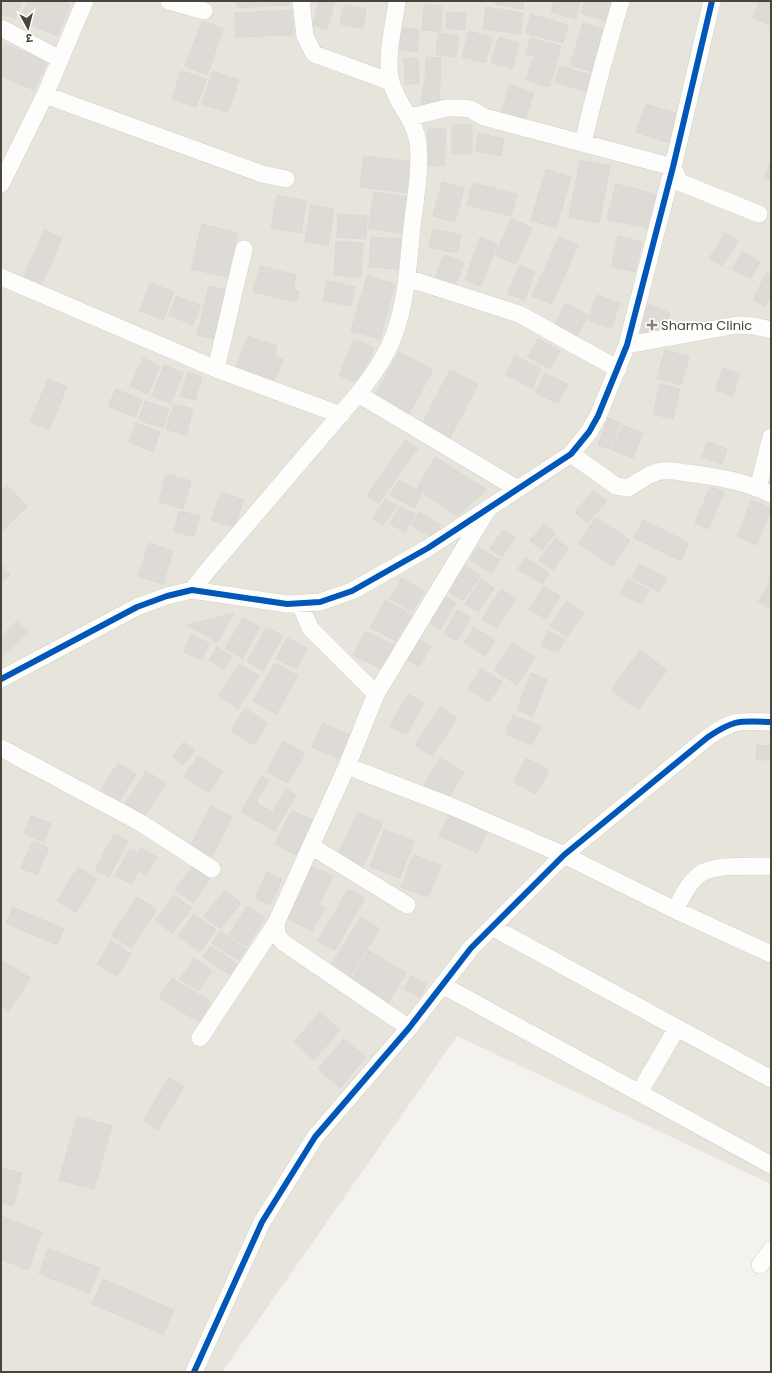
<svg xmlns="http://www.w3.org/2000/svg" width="772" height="1373" font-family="Poppins,'Noto Sans Devanagari',sans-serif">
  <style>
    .residential { fill: #e7e4dc }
    .building { fill: #dedbd6; stroke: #dcd9d4 }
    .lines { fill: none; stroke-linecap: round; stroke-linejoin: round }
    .minor-casing { stroke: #d2d0cb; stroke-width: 18 }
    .minor { stroke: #fdfdfc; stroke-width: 17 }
    .cycleway-casing { stroke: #fff; stroke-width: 8 }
    .cycleway { stroke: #0057b8; stroke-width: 6 }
    .poi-dot { fill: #868178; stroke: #fff; stroke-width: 1.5 }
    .labels { text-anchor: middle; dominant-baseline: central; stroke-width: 3.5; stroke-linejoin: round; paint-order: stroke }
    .poi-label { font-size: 13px; fill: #4b4439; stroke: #fff; text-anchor: start }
  </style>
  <rect width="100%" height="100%" fill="#f4f2ee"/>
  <path class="residential" d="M1 1H771V1184L457 1036 222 1372H1Z"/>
  <path class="building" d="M1 1H22L15 19 1 13Z
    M28 1H62L70 5 57 36 20 20Z
    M237 1H289V5L237 8Z
    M319 1H335L327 29 313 25Z
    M495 1H524L523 9 495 4Z
    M554 1 580 2 576 19 551 12Z
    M585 1H616L609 22 581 13Z
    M760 1H771L770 25 753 18Z
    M344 5 366 9 363 28 340 24Z
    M424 5 442 6 441 31 422 30Z
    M486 7 523 13 520 34 483 29Z
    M292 10 293 35 236 37 235 13Z
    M447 12 466 13 465 30 446 28Z
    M531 14 568 25 563 43 526 33Z
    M202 21 223 29 207 75 185 66Z
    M583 23 607 30 594 72 570 65Z
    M397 27 419 30 417 52 394 49Z
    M469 31 492 38 485 63 462 57Z
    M438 33 459 36 456 57 436 54Z
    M499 37 519 43 512 69 491 63Z
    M530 38 561 46 556 63 526 54Z
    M5 44 47 62 34 90 1 76V52Z
    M426 57 441 58 440 84 425 83Z
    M404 58H418L419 84H405Z
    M533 58 556 65 549 87 526 80Z
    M560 66 591 75 586 92 555 82Z
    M181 71 206 79 196 107 172 99Z
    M213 71 239 80 228 112 202 104Z
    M423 85H440L439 104 421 107Z
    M510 85 534 93 523 127 499 119Z
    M646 104 682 115 672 144 636 132Z
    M452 125H472V154H452Z
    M428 128 446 129 444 166H426Z
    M479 133 504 139 501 156 475 151Z
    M364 156 412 162 409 193 360 187Z
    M580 160 610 166 599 223 569 217Z
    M771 161V180L765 178Z
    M546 169 571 177 556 228 531 220Z
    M442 182 464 188 455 222 433 216Z
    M473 183 517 194 511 216 467 205Z
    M616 184 658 195 650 229 607 219Z
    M374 192 407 197 401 233 368 228Z
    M277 195 306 201 301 233 271 228Z
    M311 205 334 209 328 245 305 242Z
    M338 214 367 216 366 239 337 237Z
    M512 218 532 228 516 264 495 255Z
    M202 224 238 233 227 277 191 269Z
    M433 229 461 235 457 253 429 247Z
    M44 230 62 238 39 291 21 283Z
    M725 233 738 241 722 266 709 258Z
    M618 236 642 242 635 272 611 266Z
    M371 237 401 239 399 269 369 267Z
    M480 237 497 244 481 286 465 280Z
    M559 237 578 245 552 304 532 296Z
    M336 241 363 243 361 277 334 275Z
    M742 251 760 262 750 279 732 269Z
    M444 255 464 262 455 286 435 278Z
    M519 265 535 271 525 300 508 294Z
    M260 266 296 275 293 289 299 291 296 302 253 292Z
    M766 273 771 276V294L765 306 753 300Z
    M367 276 395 284 380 339 351 331Z
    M327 281 355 287 351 306 323 301Z
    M150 283 174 292 163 320 140 311Z
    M209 286 230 291 218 340 197 335Z
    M597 295 620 303 611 328 588 320Z
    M176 296 200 305 193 325 169 315Z
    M566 303 588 315 577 336 555 324Z
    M647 304 670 313 659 339 637 330Z
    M248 336 277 346 274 356 283 359 275 380 236 367Z
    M354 339 374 348 358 384 339 375Z
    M538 339 560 351 550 369 528 357Z
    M665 350 689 357 681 385 657 378Z
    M399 352 433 370 409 414 375 395Z
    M515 356 541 369 532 388 506 375Z
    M143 358 160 366 148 394 130 386Z
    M164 365 183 373 171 403 152 396Z
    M723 368 740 374 733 396 716 390Z
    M450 370 478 384 449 440 421 426Z
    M188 372 202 377 195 400 180 396Z
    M545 373 568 384 558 404 535 392Z
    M48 379 67 387 49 430 30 422Z
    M660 384 680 389 673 419 653 414Z
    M116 389 142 400 135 417 108 406Z
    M145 401 169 409 163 428 139 420Z
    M174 404 193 409 186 435 166 429Z
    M608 418 620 423 610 449 598 445Z
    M136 423 160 432 153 452 129 442Z
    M622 425 643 433 633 458 612 450Z
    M406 440 418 448 379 503 367 495Z
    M707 442 727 449 722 464 702 457Z
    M435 457 487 490 457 516 417 489Z
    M166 474 191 481 183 509 159 502Z
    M399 480 422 493 414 508 390 495Z
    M7 485 27 507 1 532V491Z
    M710 487 724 492 709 529 695 523Z
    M594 490 607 501 587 523 575 512Z
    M221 492 244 500 234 527 211 520Z
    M386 499 397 506 383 525 372 518Z
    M751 500 771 508 757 545 737 537Z
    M400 506 415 514 405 532 390 524Z
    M179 511 200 516 194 536 174 532Z
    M419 512 441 525 433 538 411 525Z
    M596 518 630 540 613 566 578 543Z
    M643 520 689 543 681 561 634 538Z
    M544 524 555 533 542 550 530 541Z
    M503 530 515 538 502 557 490 549Z
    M555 538 569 548 553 570 539 560Z
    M149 543 173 551 163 584 138 576Z
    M478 547 500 560 492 573 470 560Z
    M525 557 549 573 542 584 518 569Z
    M1 564 10 575 1 583Z
    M639 564 667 578 659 592 632 578Z
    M465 566 480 576 463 601 448 591Z
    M402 578 424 592 412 612 390 598Z
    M481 579 494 588 478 612 465 604Z
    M628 579 649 590 642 604 620 594Z
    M771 580V609L758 601Z
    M544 586 560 596 546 619 529 609Z
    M501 589 516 598 497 628 482 619Z
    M443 595 456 603 440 629 428 621Z
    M386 600 412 615 396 641 370 627Z
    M567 601 584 613 567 637 550 626Z
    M457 610 471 618 457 641 444 634Z
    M234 613 217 642 187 625Z
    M243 618 260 627 243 659 225 649Z
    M17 621 28 632 1 659V637Z
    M266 627 283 636 263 671 247 662Z
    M474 627 495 640 485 656 464 642Z
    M365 631 394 645 382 669 353 655Z
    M548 631 565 639 558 653 541 646Z
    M191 635 209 643 202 660 184 652Z
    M287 638 307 648 296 669 276 659Z
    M416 638 431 647 419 667 404 658Z
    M512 643 535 657 517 685 494 670Z
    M217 647 232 657 224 669 209 660Z
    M640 650 667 670 638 710 611 690Z
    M275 663 298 676 276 714 253 701Z
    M239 664 259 676 238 709 219 696Z
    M481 668 502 682 489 702 468 689Z
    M531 673 547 679 533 716 517 710Z
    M408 694 424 703 406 735 390 726Z
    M440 707 457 718 432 756 415 745Z
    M245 708 268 723 254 745 231 731Z
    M513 715 541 726 532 745 505 734Z
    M323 723 352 736 341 760 312 747Z
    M283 741 305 753 288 783 267 771Z
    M184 742 195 751 183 765 172 756Z
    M757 745 771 746V760H756Z
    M198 756 223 771 209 793 184 777Z
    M440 758 464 772 446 803 422 788Z
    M526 758 549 770 536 794 513 782Z
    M118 763 136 774 115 808 97 796Z
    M146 771 166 783 145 816 125 804Z
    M262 776 269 780 256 803 273 812 286 789 296 795 275 831 241 812Z
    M211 806 232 817 211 858 190 847Z
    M292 810 314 821 296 855 275 843Z
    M358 812 383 823 363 866 338 854Z
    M449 815 487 832 477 853 439 836Z
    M31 816 51 823 44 842 24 834Z
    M384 830 414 841 400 878 370 867Z
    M114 834 128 841 109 877 95 870Z
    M33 841 49 848 37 875 21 868Z
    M141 848 157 857 146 875 139 870 131 884 115 875 130 849 138 853Z
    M414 855 441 865 428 897 401 887Z
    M310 865 333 877 319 904 325 908 312 931 282 915Z
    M78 867 97 879 76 913 57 901Z
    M192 867 210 879 193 903 175 890Z
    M267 872 282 879 270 905 255 898Z
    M348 889 365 898 335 950 318 941Z
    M225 890 241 903 220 929 204 916Z
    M174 895 192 908 172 933 155 920Z
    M137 897 157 910 131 948 111 935Z
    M247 906 265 917 247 946 229 935Z
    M13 907 64 929 57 945 6 923Z
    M194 914 216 930 200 952 178 936Z
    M361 917 380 929 347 982 328 970Z
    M220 931 246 949 238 960 212 943Z
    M111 941 131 954 117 976 97 964Z
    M211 946 237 964 230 975 203 957Z
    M369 951 406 973 385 1007 348 985Z
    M194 958 212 971 198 991 180 979Z
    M1 960 30 978 9 1011 1 1005Z
    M411 976 427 984 420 997 404 989Z
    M172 978 211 1002 199 1022 159 998Z
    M320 1012 340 1030 314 1060 294 1042Z
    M344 1039 366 1057 340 1088 318 1069Z
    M169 1078 184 1086 158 1130 143 1121Z
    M77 1116 112 1126 94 1189 59 1180Z
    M1 1168 22 1173 13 1206 1 1203Z
    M1 1216 42 1232 28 1270 1 1259Z
    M48 1249 100 1268 90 1293 39 1274Z
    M103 1279 174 1310 163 1334 92 1304Z"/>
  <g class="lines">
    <defs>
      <path id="minor" d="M169 1 204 11
        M301 1 305 36 314 54 391 82
        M1 28 60 59
        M45 95 262 174 286 179
        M410 117 447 108H461L470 109 484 117 673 167 679 182 759 214
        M583 143C594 95 607 48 621 1
        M1 184 45 95 85 1
        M1 277 216 369 341 415
        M407 278 519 314 618 369
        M627 345 737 325 754 326 771 330
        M216 369 244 249
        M358 394 516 488
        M571 454 616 486 628 488C638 482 649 473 661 471 670 470 680 472 688 473 718 477 744 481 771 494
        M758 488 771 437
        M192 590 207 571 358 394C372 376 386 357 394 335 407 301 408 263 412 227 415 200 421 170 418 143 415 119 397 105 391 82 385 59 394 25 397 1
        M300 604 310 628 376 694
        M1 679 137 607 167 596 192 590 287 604 320 602 352 591 428 548 571 454 589 432 598 416 627 345 673 167 712 1
        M1 748 141 823 212 869
        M347 766 453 807 564 855 675 910 771 954
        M311 846 407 905
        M675 910C682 898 687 884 699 875 713 863 753 867 771 866
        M492 927 771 1079
        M442 985 771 1165
        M409 1028 284 943 277 935 276 923 347 766 376 694 486 512
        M200 1038 276 923
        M639 1093 677 1028
        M760 1265 771 1250
        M194 1372 262 1222 315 1137 409 1028 471 948 564 855 708 737C735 719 739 721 771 722"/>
    </defs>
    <use href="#minor" class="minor-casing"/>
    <use href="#minor" class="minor"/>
    <defs>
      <path id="cycleway" d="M1 679 137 607 167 596 192 590 287 604 320 602 352 591 428 548 571 454 589 432 598 416 627 345 673 167 712 1
        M194 1372 262 1222 315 1137 409 1028 471 948 564 855 708 737C735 719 739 721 771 722"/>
    </defs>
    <use href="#cycleway" class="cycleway-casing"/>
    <use href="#cycleway" class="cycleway"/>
  </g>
  <path class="poi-dot" d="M650 319h4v4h4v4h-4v4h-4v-4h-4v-4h4z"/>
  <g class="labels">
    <g class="poi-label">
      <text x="661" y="325">Sharma Clinic</text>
    </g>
  </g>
  <rect width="772" height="1373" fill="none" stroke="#4b4439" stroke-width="4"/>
  <g transform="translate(28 28) rotate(173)" stroke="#ffffff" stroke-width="3" paint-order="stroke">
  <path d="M0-3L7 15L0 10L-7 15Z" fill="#4b4439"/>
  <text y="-6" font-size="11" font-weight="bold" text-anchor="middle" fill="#4b4439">उ</text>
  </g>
</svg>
